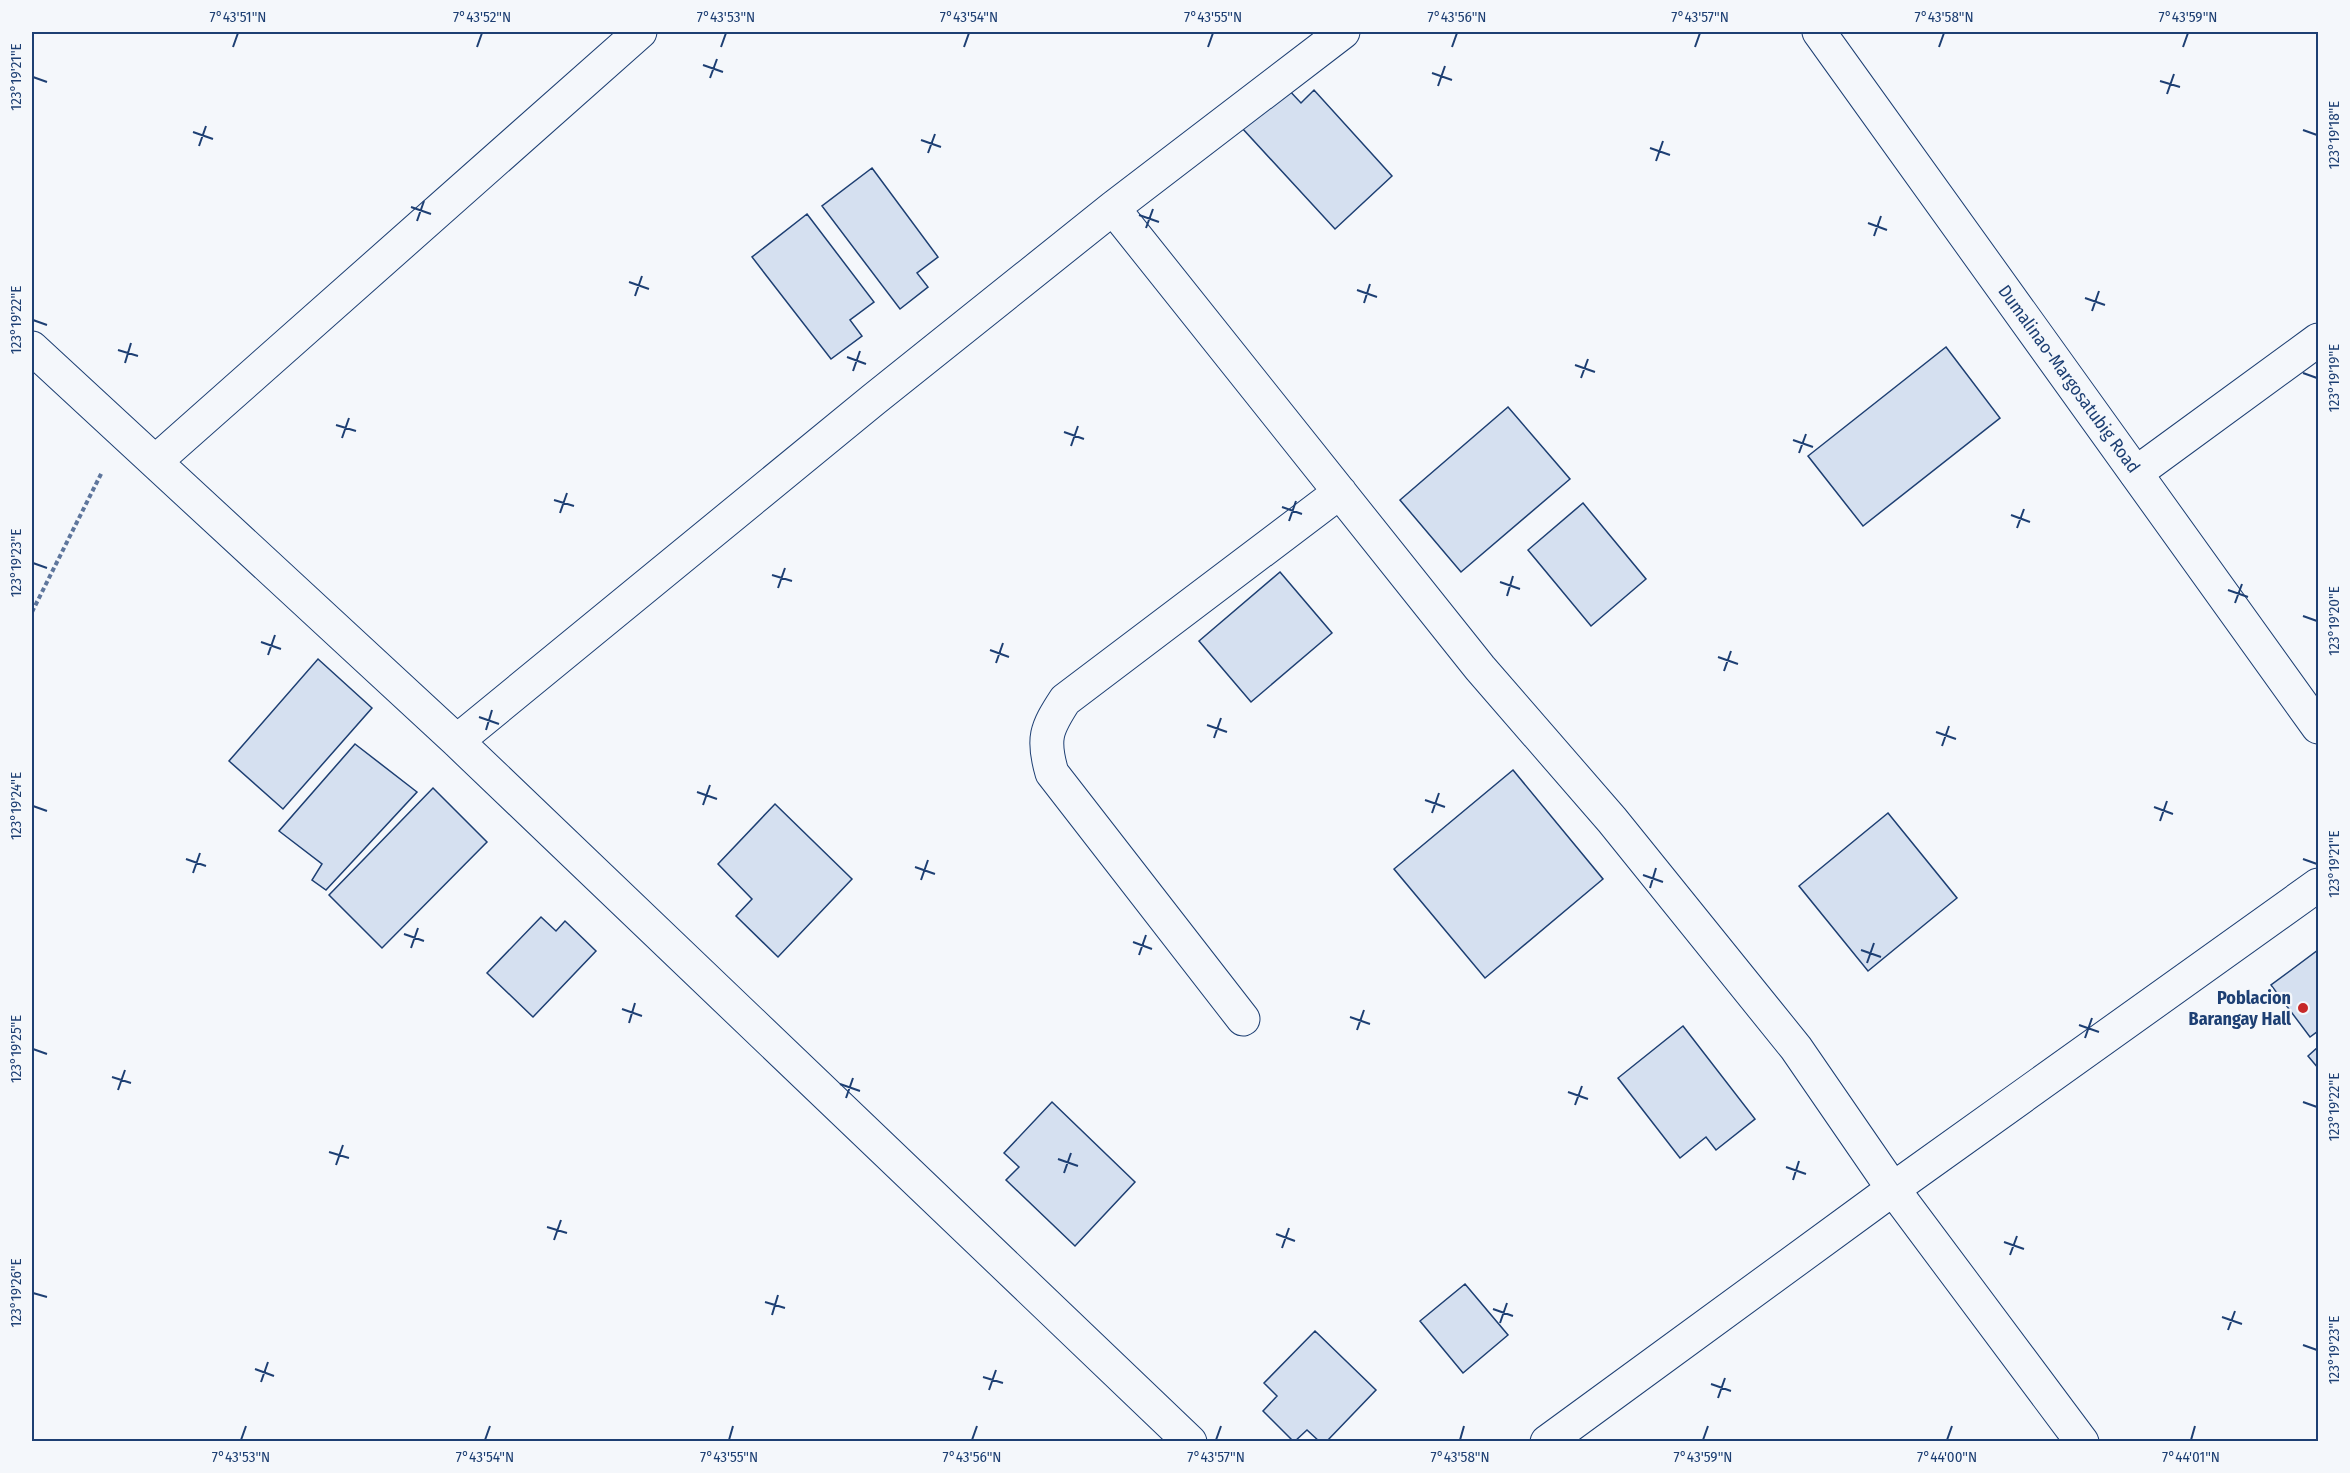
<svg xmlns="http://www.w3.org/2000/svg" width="2350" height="1473" font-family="'Fira Sans Condensed',sans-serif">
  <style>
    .building { fill: #d5e0f0; stroke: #1d3f73; stroke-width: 1.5 }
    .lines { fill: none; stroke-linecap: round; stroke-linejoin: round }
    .minor-casing { stroke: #1d3f73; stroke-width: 35 }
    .major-casing { stroke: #1d3f73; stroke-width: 35 }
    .path { stroke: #5e769c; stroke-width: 4; stroke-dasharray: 4.5 3; stroke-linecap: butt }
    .minor { stroke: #f4f7fb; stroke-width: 33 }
    .major { stroke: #f4f7fb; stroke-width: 33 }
    .ticks { fill: none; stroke: #1d3f73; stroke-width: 2 }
    .poi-dot { fill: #c62828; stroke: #f4f7fb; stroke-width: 2 }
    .labels { text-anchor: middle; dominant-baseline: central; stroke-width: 4.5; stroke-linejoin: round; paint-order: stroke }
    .street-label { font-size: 18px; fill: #1d3f73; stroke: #f4f7fb }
    .poi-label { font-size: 18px; font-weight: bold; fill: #1d3f73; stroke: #f4f7fb; text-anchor: end }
    .neatline { fill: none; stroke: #1d3f73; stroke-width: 2 }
    .ticks-label { font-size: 15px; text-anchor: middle; fill: #1d3f73 }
  </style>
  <rect width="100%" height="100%" fill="#f4f7fb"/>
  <path class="building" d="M1286 87 1301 103 1314 90 1392 176 1335 229 1242 128Z
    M872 168 938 257 917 273 928 287 900 309 822 206Z
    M807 214 874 302 850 320 862 336 831 359 752 257Z
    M1946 347 2000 418 1863 526 1808 456Z
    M1508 407 1570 479 1461 572 1400 500Z
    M1583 503 1646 579 1591 626 1528 550Z
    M1280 572 1332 633 1251 702 1199 641Z
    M318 659 372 708 283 809 229 761Z
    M355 744 417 792 326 890 312 880 322 864 279 831Z
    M1513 770 1603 879 1485 978 1394 869Z
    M433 788 487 842 382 948 329 895Z
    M775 804 852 879 778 957 736 916 752 899 718 864Z
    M1888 813 1957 898 1868 971 1799 886Z
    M541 917 556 931 565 921 596 951 533 1017 487 973Z
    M2318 950V1031L2310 1037 2271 985Z
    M1683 1026 1755 1119 1716 1150 1706 1137 1680 1158 1618 1078Z
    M2318 1047V1068L2308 1056Z
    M1052 1102 1135 1182 1075 1246 1006 1180 1019 1167 1004 1153Z
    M1465 1284 1508 1335 1463 1373 1420 1321Z
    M1315 1331 1376 1390 1326 1442H1320L1307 1430 1294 1442 1263 1411 1277 1396 1264 1383Z"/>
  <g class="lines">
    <defs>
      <path id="minor" d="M1113 208 1480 668 1612 820 1796 1048 1893 1189 2082 1442
        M32 348 457 741 1190 1442
        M156 461 640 32
        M2136 473 2318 340
        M457 741 873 400 1113 208 1343 32
        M1243 1019 1052 773C1042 739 1046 729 1065 700L1340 492
        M1547 1442 1893 1189 2318 885"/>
      <path id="major" d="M1819 32 2318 727"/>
    </defs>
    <use href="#minor" class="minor-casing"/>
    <use href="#major" class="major-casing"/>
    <path class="path" d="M32 612 102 472"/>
    <use href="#minor" class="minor"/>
    <use href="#major" class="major"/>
  </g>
  <path class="ticks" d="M233 47 238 33M477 47 482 33M721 47 726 33M964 47 969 33M1208 47 1213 33M1452 47 1457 33M1695 47 1700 33M1939 47 1944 33M2183 47 2188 33M703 65 723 72M1432 73 1452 80M33 77 47 82M710 78 717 59M2160 81 2180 87M1438 86 1445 66M2167 94 2174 74M2303 130 2317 135M193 132 213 139M921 140 941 147M199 146 206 126M1650 148 1670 155M928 153 935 134M1656 161 1663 141M411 207 431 214M1139 215 1159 222M417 221 424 201M1868 223 1887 230M1146 228 1153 209M1874 236 1881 216M629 282 649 289M1357 290 1377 297M635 296 642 276M2085 298 2105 305M1364 303 1370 284M2092 311 2099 291M33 320 47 325M118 350 138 356M847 357 866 364M125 363 131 343M1575 365 1595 372M853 371 860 351M2303 373 2317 378M1581 378 1588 359M336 425 356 431M1064 432 1084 439M342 438 349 418M1793 440 1813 447M1071 446 1078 426M1799 453 1806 434M554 500 574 506M1282 507 1302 514M560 513 567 493M2011 515 2030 522M1289 521 1296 501M2017 528 2024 509M33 563 47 568M772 575 792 581M1500 582 1520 589M778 588 785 568M2228 590 2248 597M1507 596 1513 576M2235 603 2242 584M2303 616 2317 621M261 642 281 649M990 650 1009 657M268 655 275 635M1718 657 1738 664M996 663 1003 643M1724 671 1731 651M479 717 499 724M1207 725 1227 732M486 730 492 710M1936 732 1956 739M1214 738 1221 718M1942 746 1949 726M697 792 717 799M1425 800 1445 807M703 805 710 785M33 806 47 811M2154 807 2173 814M1432 813 1439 793M2160 821 2167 801M186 859 206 866M2303 859 2317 864M915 867 935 874M193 873 200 853M1643 875 1663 882M921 880 928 860M1650 888 1656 868M404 934 424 941M1133 942 1152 949M411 948 418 928M1861 950 1881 957M1139 955 1146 935M1867 963 1874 943M622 1009 642 1016M1350 1017 1370 1024M629 1023 635 1003M2079 1025 2099 1032M1357 1030 1364 1010M2085 1038 2092 1018M33 1049 47 1054M112 1077 131 1083M840 1084 860 1091M118 1090 125 1070M1568 1092 1588 1099M846 1098 853 1078M2303 1102 2317 1107M1575 1105 1582 1086M329 1152 349 1158M1058 1159 1078 1166M336 1165 343 1145M1786 1167 1806 1174M1064 1173 1071 1153M1793 1180 1799 1161M547 1227 567 1233M1276 1234 1295 1241M554 1240 561 1220M2004 1242 2024 1249M1282 1248 1289 1228M2010 1255 2017 1236M33 1293 47 1297M765 1302 785 1308M1493 1309 1513 1316M772 1315 778 1295M2222 1317 2242 1324M1500 1323 1507 1303M2228 1330 2235 1311M2303 1345 2317 1350M255 1369 274 1376M983 1377 1003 1383M261 1382 268 1362M1711 1384 1731 1391M989 1390 996 1370M1718 1398 1725 1378M241 1440 246 1426M485 1440 490 1426M729 1440 733 1426M972 1440 977 1426M1216 1440 1221 1426M1460 1440 1464 1426M1703 1440 1708 1426M1947 1440 1952 1426M2191 1440 2195 1426"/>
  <circle class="poi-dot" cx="2303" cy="1008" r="6"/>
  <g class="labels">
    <g class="street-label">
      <text transform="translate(2069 379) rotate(54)">Dumalinao-Margosatubig Road</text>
    </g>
    <g class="poi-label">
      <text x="2291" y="998">Poblacion<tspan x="2291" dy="21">Barangay Hall</tspan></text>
    </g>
  </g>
  <rect width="2350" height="1473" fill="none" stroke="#f4f7fb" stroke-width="66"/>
  <rect x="33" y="33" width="2284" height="1407" class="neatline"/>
  <g class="ticks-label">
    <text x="238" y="22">7°43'51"N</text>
    <text x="482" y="22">7°43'52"N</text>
    <text x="726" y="22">7°43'53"N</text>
    <text x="969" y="22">7°43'54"N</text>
    <text x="1213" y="22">7°43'55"N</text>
    <text x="1457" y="22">7°43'56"N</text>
    <text x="1700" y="22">7°43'57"N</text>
    <text x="1944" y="22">7°43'58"N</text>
    <text x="2188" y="22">7°43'59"N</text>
    <text transform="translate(16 77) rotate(-90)" y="5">123°19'21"E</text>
    <text transform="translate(2334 135) rotate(-90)" y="5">123°19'18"E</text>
    <text transform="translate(16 320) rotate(-90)" y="5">123°19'22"E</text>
    <text transform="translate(2334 378) rotate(-90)" y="5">123°19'19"E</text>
    <text transform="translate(16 563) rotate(-90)" y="5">123°19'23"E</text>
    <text transform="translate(2334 621) rotate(-90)" y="5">123°19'20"E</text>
    <text transform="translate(16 806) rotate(-90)" y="5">123°19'24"E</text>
    <text transform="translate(2334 864) rotate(-90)" y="5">123°19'21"E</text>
    <text transform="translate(16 1049) rotate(-90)" y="5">123°19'25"E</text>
    <text transform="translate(2334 1107) rotate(-90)" y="5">123°19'22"E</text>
    <text transform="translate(16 1293) rotate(-90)" y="5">123°19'26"E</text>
    <text transform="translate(2334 1350) rotate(-90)" y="5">123°19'23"E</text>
    <text x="241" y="1462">7°43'53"N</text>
    <text x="485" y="1462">7°43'54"N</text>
    <text x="729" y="1462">7°43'55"N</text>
    <text x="972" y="1462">7°43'56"N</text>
    <text x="1216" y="1462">7°43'57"N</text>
    <text x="1460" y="1462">7°43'58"N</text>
    <text x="1703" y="1462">7°43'59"N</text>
    <text x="1947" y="1462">7°44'00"N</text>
    <text x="2191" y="1462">7°44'01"N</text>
  </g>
</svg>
